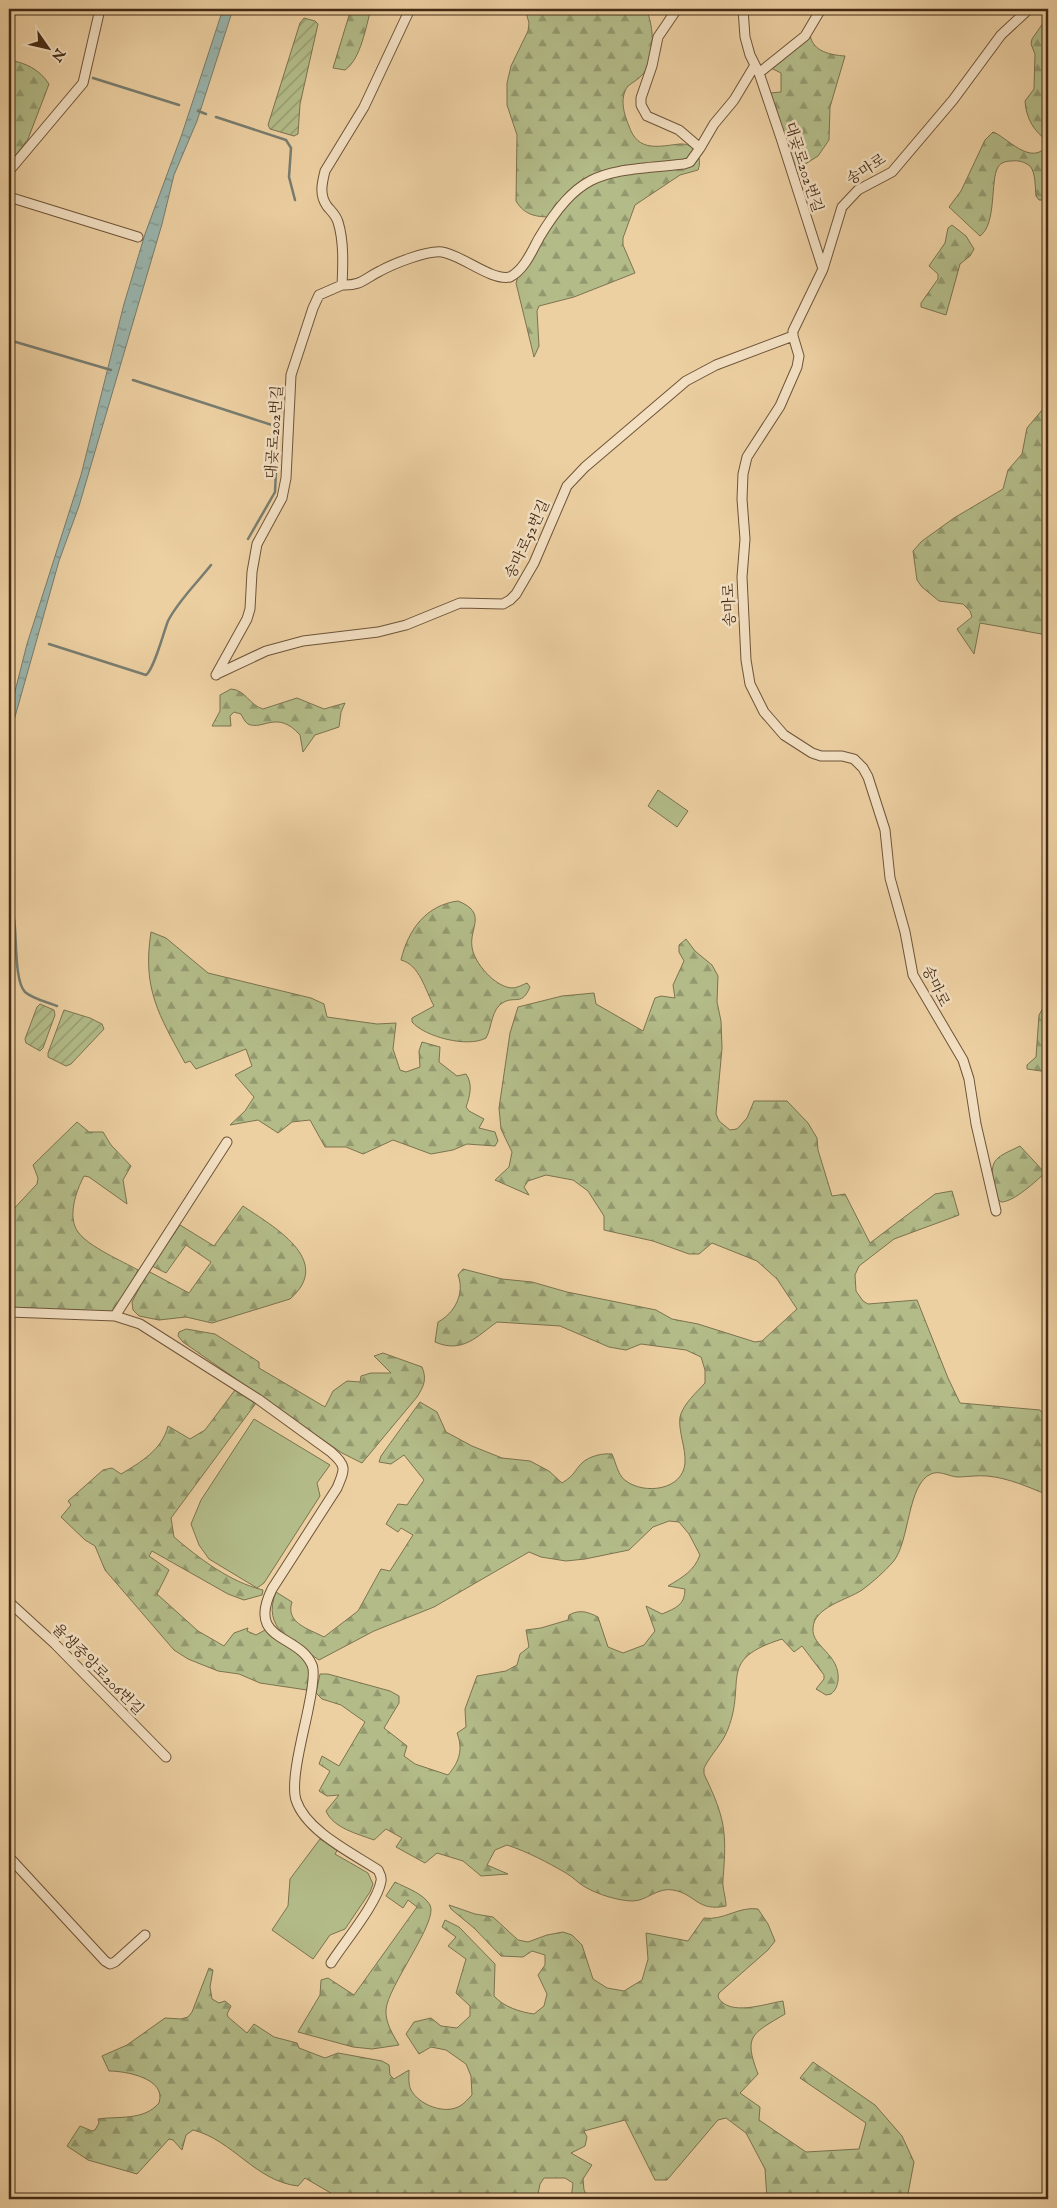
<svg xmlns="http://www.w3.org/2000/svg" width="1057" height="2208" viewBox="0 0 1057 2208" font-family="'IM FELL English','Noto Serif KR',serif">
	<style>
		.forest { fill: url(#forest-firs); stroke: #7c734f }
		.garden { fill: url(#garden-furrows); stroke: #7c734f }
		.pitch { fill: #b3bc89; stroke: #7c734f }
		.water { fill: url(#water-ripples); stroke: #787d70 }
		.lines { fill: none; stroke-linecap: round; stroke-linejoin: round }
		.stream { stroke: #787d70; stroke-width: 2.5 }
		.minor-casing { stroke: #6e5438; stroke-width: 11 }
		.minor { stroke: #f3e0c3; stroke-width: 9 }
		.labels { text-anchor: middle; stroke-width: 5; stroke-linejoin: round; paint-order: stroke }
		.street-label { font-size: 15px; fill: #442a15; stroke: #f3e0c3 }
	</style>
	<defs>
		<pattern id="forest-firs" width="22" height="20" patternUnits="userSpaceOnUse" patternTransform="scale(1.25)"><rect width="22" height="20" fill="#b3bc89"/><path d="M5 1l3.5 6h-7zM16 11l3.5 6h-7z" fill="#93996f"/></pattern>
		<pattern id="garden-furrows" width="10" height="10" patternUnits="userSpaceOnUse" patternTransform="scale(1.25)"><rect width="10" height="10" fill="#b3bc89"/><path d="M-1 1l2-2M0 10L10 0M9 11l2-2" fill="none" stroke="#93996f"/></pattern>
		<pattern id="water-ripples" width="26" height="14" patternUnits="userSpaceOnUse" patternTransform="scale(1.25)"><rect width="26" height="14" fill="#9ab5ad"/><path d="M2 4q2-2 4 0t4 0M15 11q2-2 4 0t4 0" fill="none" stroke="#7f938c"/></pattern>
	</defs>
	<rect width="100%" height="100%" fill="#edd0a2"/>
	<filter id="stains"><feTurbulence type="fractalNoise" baseFrequency=".004" numOctaves="4"/><feColorMatrix values="0 0 0 0 .2 0 0 0 0 .09 0 0 0 0 .02 0 0 0 .5 -.17"/></filter>
	<radialGradient id="worn" r=".72"><stop offset=".6" stop-color="#630" stop-opacity="0"/><stop offset="1" stop-color="#630" stop-opacity=".3"/></radialGradient>
	<path class="forest" d="M351,9H371C366,26 361,59 345,70L333,68Z
		M525,9H646C654,25 656,60 643,74C639,79 633,82 628,86C619,98 624,114 629,126C638,153 659,146 680,144C695,143 703,157 698,170L680,175L635,205L623,238V245L635,273L574,297L539,306L537,311L539,346L534,357L516,283L518,277L553,222V217C537,217 525,216 516,201L517,135L507,105V83L511,66L528,31L529,23Z
		M1048,16V141C1034,132 1026,118 1025,101L1034,89L1035,54L1031,44L1032,39Z
		M810,35C813,52 831,55 845,56L830,107L829,140L818,156L796,170L770,93L781,92V73L771,68Z
		M9,60C26,63 39,69 49,84L28,139L9,164Z
		M993,132C1006,136 1032,169 1048,144V200H1039L1036,196C1035,188 1036,173 1030,166C1025,162 1018,160 1012,161C1007,161 1001,162 998,167C990,180 997,224 980,236L949,207L961,191L985,140Z
		M952,225L966,236L974,249L970,256L960,264L946,315L921,307V303L938,279V274L929,266L945,243L948,228Z
		M1048,403V639L1047,635L980,623L974,654L957,629L972,617L970,611L963,604L939,601L922,587L917,580L913,551L922,541L954,518L1003,489L1008,470L1022,454L1027,428Z
		M231,689C246,690 249,705 263,709L297,698L324,709L345,703L341,712L339,727L315,735L303,752L300,735C277,709 263,731 248,724C245,722 243,718 241,714L234,712L230,716L231,726H212L220,711V695Z
		M458,901C488,913 469,928 472,947C474,963 495,987 512,988C517,988 522,985 527,983L530,987C522,1006 516,996 504,1002C491,1008 492,1028 486,1038C468,1048 425,1037 412,1022V1018L434,1006C425,990 420,965 401,960C408,930 426,905 458,901Z
		M151,932L166,938L208,973L311,998L324,1004L327,1017L377,1024L396,1023L393,1049L400,1070L406,1072L420,1067L419,1051L422,1042L440,1047L439,1062L457,1076L466,1074C473,1084 470,1096 466,1107L469,1111L484,1119L479,1128L495,1132L498,1141L495,1146L467,1144L453,1150L431,1154L393,1140L363,1154L346,1147H325L310,1120L292,1122L278,1133L258,1120L230,1125L245,1111L254,1097L235,1075L252,1066L246,1049L196,1069L190,1061L185,1063C159,1015 142,989 151,932Z
		M686,939L695,951L712,965L718,976L717,1002L721,1021L722,1048L716,1114L719,1121L730,1130L737,1129L747,1118L754,1101H787L808,1123L817,1138L818,1150L832,1196L845,1194L870,1243L935,1194L952,1191L959,1215L894,1239L859,1266L855,1275L856,1291L863,1301L868,1304L917,1300L948,1378L960,1403L1040,1410L1048,1419V1495C1028,1487 1009,1478 987,1476C977,1475 967,1477 957,1477C948,1476 939,1470 931,1474C907,1484 910,1542 893,1562C884,1572 873,1582 862,1590C847,1600 814,1607 813,1628C811,1647 841,1654 838,1681C837,1686 836,1690 831,1694L826,1695L816,1689L824,1679V1675L802,1646L794,1652L782,1639C716,1660 747,1680 728,1729C723,1743 711,1754 704,1768V1774C725,1818 727,1831 723,1879C722,1888 726,1897 726,1906C697,1912 696,1894 673,1890C658,1887 646,1901 633,1901C618,1901 597,1894 585,1887C578,1883 573,1877 566,1873C547,1862 528,1852 507,1845L495,1850L487,1865L508,1874L481,1876L463,1861L437,1853L425,1863L396,1847L402,1838L386,1829L374,1840C358,1834 333,1828 326,1811L339,1795L327,1796L319,1791L330,1771L319,1764L322,1756L339,1766L365,1722L341,1705L322,1699L316,1693L320,1674H328L390,1691L399,1696V1703L384,1728L407,1746L404,1756L415,1764L448,1775C460,1761 463,1749 457,1733L466,1727L465,1709L477,1676L506,1671L517,1665L520,1654L529,1647L526,1630L541,1628L568,1620L569,1615C580,1609 588,1612 598,1617L608,1647L623,1653L644,1645L655,1631L646,1606L662,1614C676,1608 685,1605 685,1589L668,1586C683,1577 694,1571 700,1555L689,1534L679,1522L669,1521L653,1527L629,1550L585,1559L566,1561L541,1557L529,1552L434,1607L374,1631L319,1660C293,1641 261,1629 276,1592L292,1602C285,1623 309,1629 324,1637L358,1611L381,1569L390,1571L413,1535L401,1528L398,1532L386,1524L398,1504L407,1505L424,1480L404,1455L391,1464L379,1462L381,1456L420,1402L437,1412L446,1432L472,1446L502,1458L530,1461L549,1471L562,1483C576,1474 573,1472 582,1463C589,1456 603,1453 612,1454C616,1463 618,1476 626,1481C645,1495 683,1490 685,1463C686,1448 678,1431 680,1417C683,1404 697,1392 705,1383V1370L701,1357L686,1350L641,1344L626,1350L609,1347L560,1326L497,1322C477,1336 463,1354 435,1342L438,1322C455,1313 465,1293 458,1275L463,1269L502,1279L532,1282L567,1292L656,1310L672,1319L698,1324L755,1342L762,1341L797,1309L777,1279L757,1261L712,1243L699,1254H689L653,1241L604,1230V1216L588,1191L573,1180L546,1175L528,1181L524,1187L529,1195L495,1180L509,1167L512,1152L501,1129L499,1108L510,1033L518,1007L562,996L594,993L596,1004L643,1031L655,998L661,996L675,998L673,985L684,961L679,952V945Z
		M1043,1008L1048,1011V1072L1027,1069V1065L1036,1057L1039,1015Z
		M77,1122L89,1132H103L111,1145L131,1166L123,1180L127,1204L89,1177L84,1176C76,1191 67,1217 78,1232C89,1247 122,1261 138,1270L119,1306L111,1313L9,1307V1214L37,1184L38,1178L33,1165Z
		M1020,1146L1045,1173C1036,1181 1014,1202 1001,1202C995,1198 995,1192 994,1185C988,1158 998,1157 1020,1146Z
		M243,1206C272,1226 335,1260 290,1299L212,1323L186,1317L159,1320L139,1316L133,1310L132,1302L148,1271L189,1293L211,1262L186,1245L166,1273L152,1266L180,1225L214,1246Z
		M186,1329L215,1334L259,1362V1368L325,1407L333,1391L347,1381L360,1382L361,1376L371,1373H391L374,1356L383,1353L422,1367C427,1379 424,1386 417,1397L362,1463L342,1453L183,1342L178,1336L179,1332Z
		M235,1390L256,1403L171,1518L174,1537C200,1559 230,1582 263,1590L262,1595L244,1600L228,1594L152,1551L149,1556L169,1570L157,1594L198,1631L224,1646L234,1633L248,1628L247,1631L256,1635L265,1630L299,1654L311,1666L307,1690L260,1683L239,1674L218,1671L188,1659L174,1650L105,1570L95,1546L85,1540L61,1517L71,1505L68,1501L103,1470L112,1468L121,1474C141,1462 162,1450 168,1426L190,1439L205,1430Z
		M395,1882C406,1888 423,1893 430,1905C439,1921 387,1987 386,2010C385,2022 393,2035 399,2045L372,2049L353,2047L298,2032L320,1995L321,1980L328,1978L354,1995L417,1907L408,1900L403,1908L386,1896Z
		M449,1905L475,1914L493,1917L518,1940L528,1942L547,1935L563,1932L572,1935L582,1945L593,1979L607,1988L624,1991L642,1980L648,1959L646,1933L688,1941L704,1918C723,1921 739,1906 758,1909L768,1924L775,1941L768,1950L719,1993L718,1997C729,2017 764,2004 783,2001L785,2014C752,2034 743,2035 758,2074L740,2093L760,2107L759,2120L806,2152L859,2149L866,2123L800,2078L813,2062L875,2105L902,2136L914,2162L907,2199H767L765,2169L746,2133L726,2118L718,2120L667,2180H655L625,2120L584,2131L587,2137L585,2146L571,2153L592,2165L583,2179L584,2190L589,2199H571L573,2183L565,2178H544L540,2184L537,2199H341L305,2178L298,2186C255,2181 233,2140 193,2130L186,2135L182,2150L173,2140L169,2139L137,2174L88,2160L67,2146L80,2126L92,2131L95,2130L99,2123L98,2119C118,2116 144,2121 159,2103C167,2078 125,2071 109,2071L102,2056L127,2045L165,2018L181,2019L188,2017L192,2012L209,1968L213,1970L210,1987L212,1999L219,2003L225,2001L231,2006L227,2014L228,2017L247,2033L254,2024L274,2037L297,2043L299,2048L325,2058L338,2053L382,2061L389,2065L390,2075L394,2079L409,2070C409,2077 408,2084 411,2090C419,2105 445,2115 460,2106C464,2104 468,2099 472,2095L471,2076L466,2064L446,2050L431,2047L419,2054L406,2034L414,2022L431,2018L441,2026L457,2028L470,2016V2006L456,1993L466,1959L448,1946L456,1937L442,1927L445,1920L459,1927L495,1964L494,1996C504,2007 520,2012 534,2014L544,2006L547,1994L538,1975L545,1965V1955L532,1951L523,1957L501,1956L474,1928L451,1909Z"/>
	<path class="garden" d="M304,18L315,21L318,24L300,104L298,134L294,136L270,129L268,125L300,23Z
		M40,1004L54,1010L55,1015L43,1048L40,1051L26,1043L25,1039L37,1007Z
		M64,1010L90,1018L102,1024L104,1029L71,1064L66,1066L48,1057V1053Z"/>
	<path class="pitch" d="M658,790L688,811L677,827L648,806Z
		M254,1419L330,1465L317,1483L320,1496L264,1583L257,1588L209,1559L199,1545L191,1524L201,1500Z
		M320,1839L338,1849L335,1854L368,1873L373,1884L370,1892L345,1929L330,1935L313,1959L272,1930L288,1906L290,1879Z"/>
	<path class="water" d="M223,9H233L197,121L174,175L162,224L79,506L59,561L9,738V715L27,644L81,475L124,304L145,234L182,134Z"/>
	<g class="lines">
		<path class="stream" d="M93,78L179,105
			M198,111L206,114
			M216,117L286,140L291,148L289,177L295,200
			M9,340L111,370
			M133,380L275,426L278,429L275,492L248,539
			M49,644L146,675C154,669 163,634 168,621C178,601 197,583 211,565
			M9,917L14,919C17,935 14,981 25,992C33,999 47,1002 57,1006"/>
		<defs>
			<path id="minor" d="M677,9L658,37L652,66L641,98V105L647,116L679,130L700,148L714,124L734,100L755,65
				M743,9L745,37L750,55L759,73L781,138L823,269
				M759,73L805,36L821,9
				M9,171L83,83L100,9
				M9,197L138,237
				M342,285C361,286 364,279 380,271C393,264 427,250 442,252C462,255 491,281 510,277C524,270 532,251 539,238C583,165 606,173 684,164L690,162L700,148
				M217,674L266,651L303,641L378,632L406,625L460,603L503,604L510,600L516,594L534,563L567,486L585,467L686,381L716,365L793,336
				M216,675L247,619L250,609L252,572L257,544L282,498L286,478L291,375L313,308L319,295L342,285C343,265 344,241 338,222C336,215 331,211 327,206C319,195 322,183 325,171L364,107L410,9
				M996,1211L976,1124L969,1079L963,1060L913,975L905,932L890,878L885,830L868,777L863,768L854,759L842,756H821L812,753L784,735L764,712L750,684L746,660L742,577L745,539L742,499L743,474L747,457L780,406L797,367L799,356L793,336V331L823,269L842,207L858,190L892,172L953,100L1001,35L1029,9
				M9,1312L115,1316L140,1324L258,1399L331,1452C347,1466 345,1469 337,1488L272,1589C246,1642 298,1633 312,1665C316,1674 310,1700 308,1710C304,1731 290,1781 296,1800C306,1831 352,1853 378,1870C380,1874 382,1877 381,1881C378,1902 343,1944 331,1963
				M115,1316L227,1142
				M9,1602L55,1644L166,1757
				M9,1857L105,1961L110,1964L115,1962L145,1935"/>
		</defs>
		<use href="#minor" class="minor-casing"/>
		<use href="#minor" class="minor"/>
	</g>
	<g class="labels">
		<g class="street-label">
			<text transform="translate(804 167) rotate(72)" y="5">대곶로202번길</text>
			<text transform="translate(866 169) rotate(-33)" y="5">송마로</text>
			<text transform="translate(274 432) rotate(-86)" y="5">대곶로202번길</text>
			<text transform="translate(527 539) rotate(-65)" y="5">송마로52번길</text>
			<text transform="translate(729 605) rotate(-92)" y="5">송마로</text>
			<text transform="translate(936 986) rotate(64)" y="5">송마로</text>
			<text transform="translate(98 1669) rotate(45)" y="5">율생중앙로206번길</text>
		</g>
	</g>
	<rect width="1057" height="2208" fill="none" stroke="#edd0a2" stroke-width="30"/>
	<rect x="10" y="10" width="1037" height="2188" fill="none" stroke="#442a15" stroke-width="2.5"/>
	<rect x="15" y="15" width="1027" height="2178" fill="none" stroke="#442a15"/>
	<g transform="translate(48 48) rotate(124)" stroke="#f3e0c3" stroke-width="4" paint-order="stroke">
	<path d="M0-4L9 19L0 12L-9 19Z" fill="#442a15"/>
	<text y="-8" font-size="14" font-weight="bold" text-anchor="middle" fill="#442a15">N</text>
	</g>
	<rect width="100%" height="100%" filter="url(#stains)"/>
	<rect width="100%" height="100%" fill="url(#worn)"/>
</svg>
